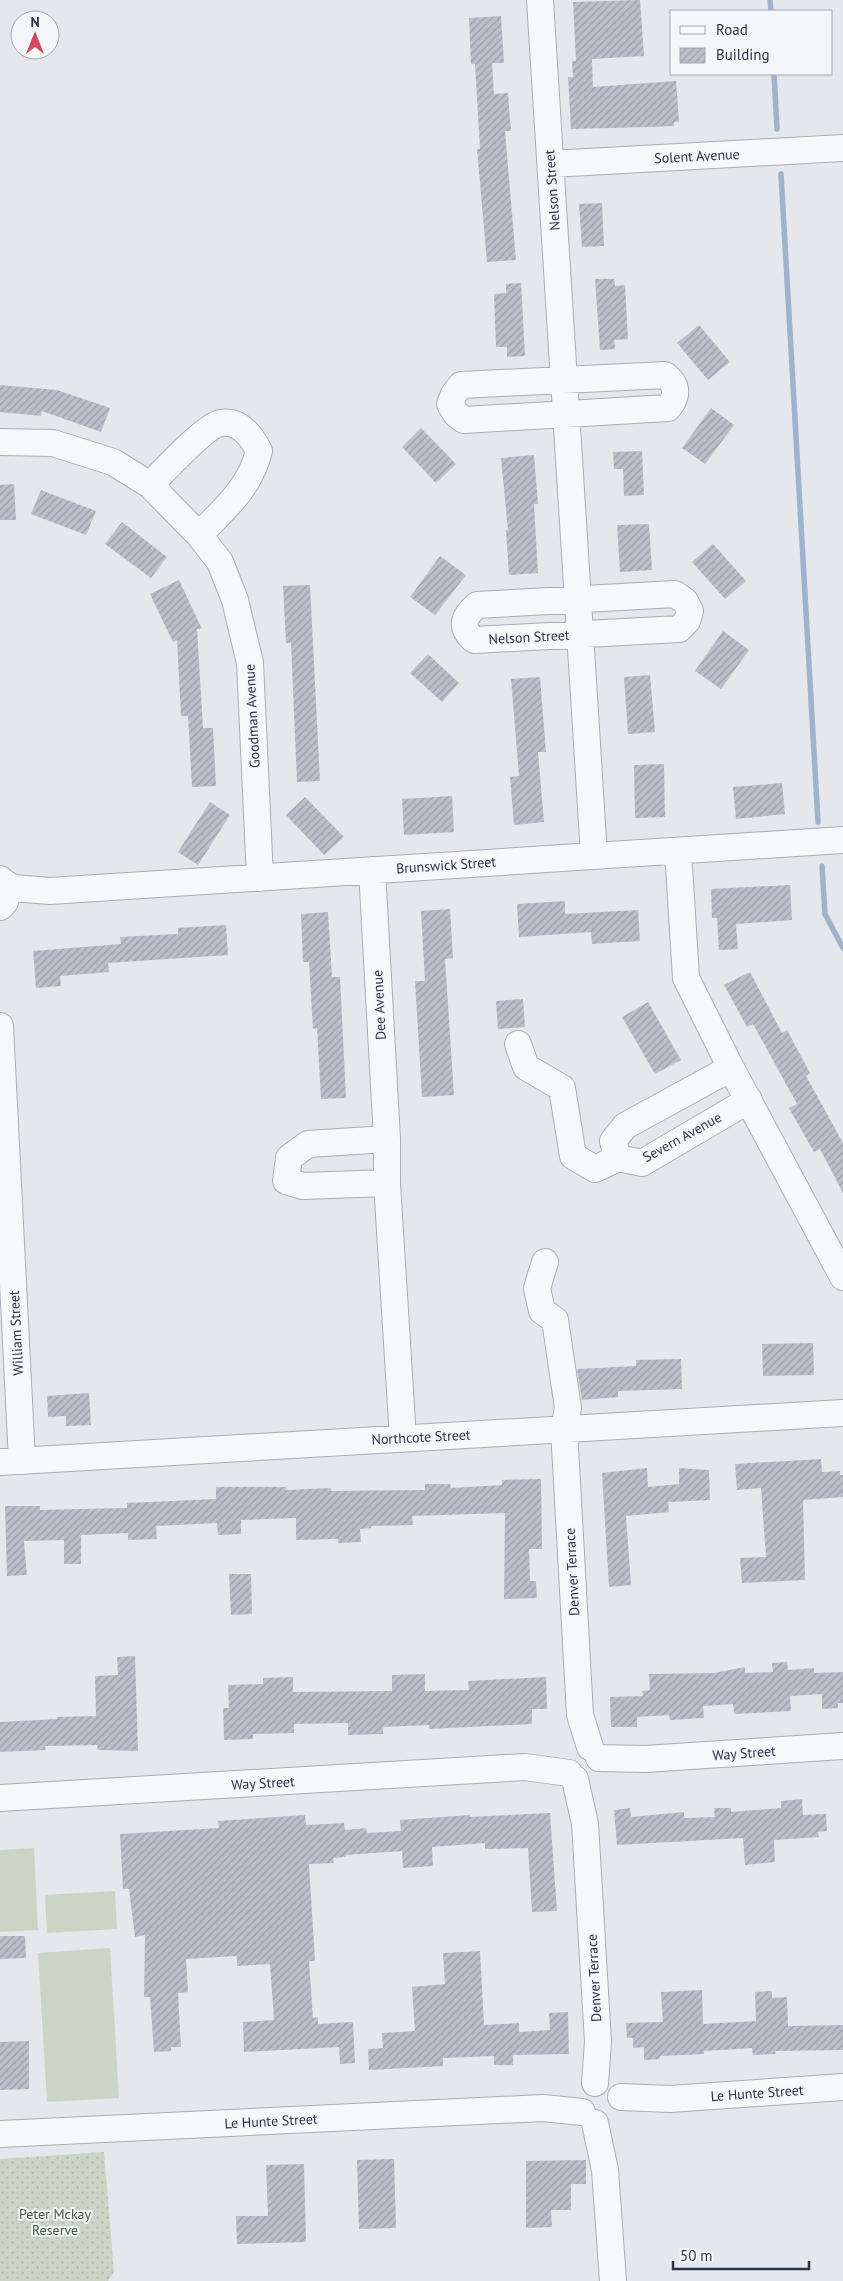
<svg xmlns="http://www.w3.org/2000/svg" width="843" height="2281" viewBox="0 0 843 2281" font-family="'PT Sans',sans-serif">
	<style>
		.grass { fill: url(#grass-dots) }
		.pitch { fill: #c9d6c5 }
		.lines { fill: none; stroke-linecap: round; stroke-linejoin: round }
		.stream { stroke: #9fb4cc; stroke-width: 5.5 }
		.building { fill: url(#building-hatch) }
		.minor-casing { stroke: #a9aeb7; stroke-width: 28 }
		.minor { stroke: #f7f8fa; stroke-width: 26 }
		.labels { text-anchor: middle; stroke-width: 4; stroke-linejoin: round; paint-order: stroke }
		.street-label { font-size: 14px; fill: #2b3445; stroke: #f4f6f9 }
		.park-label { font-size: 14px; fill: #3f6138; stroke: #f4f6f9 }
	</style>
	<defs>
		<pattern id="grass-dots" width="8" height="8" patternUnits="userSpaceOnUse" patternTransform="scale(1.25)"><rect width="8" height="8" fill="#c9d6c5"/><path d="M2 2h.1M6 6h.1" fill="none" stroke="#adb8ab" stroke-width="1.8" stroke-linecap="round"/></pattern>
		<pattern id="building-hatch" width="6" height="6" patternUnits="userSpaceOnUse" patternTransform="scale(1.25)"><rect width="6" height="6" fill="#bbc0ca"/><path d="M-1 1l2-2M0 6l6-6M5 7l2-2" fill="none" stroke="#989da6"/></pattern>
	</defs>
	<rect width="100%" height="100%" fill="#e4e7ec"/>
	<path class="grass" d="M104,2152L114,2272L108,2281H0V2159Z"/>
	<path class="pitch" d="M34,1848L38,1930L0,1932V1850Z
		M115,1891L117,1929L47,1933L45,1895Z
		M110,1948L119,2098L47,2102L38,1953Z"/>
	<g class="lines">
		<path class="stream" d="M770,0L771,11
			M774,74L777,129
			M781,174L818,822
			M822,866L825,914L843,948"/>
	</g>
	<path class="building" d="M640,0L644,56L592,59L593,87L676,81L679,122H674V126L649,127L571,129L568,77H573L572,61H576L573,2Z
		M501,16L504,63H492L494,94L508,93L511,131H505L516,260L487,262L477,149H480L475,64H471L469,18Z
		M602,203L604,246L582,247L579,204Z
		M595,279H614L615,286L625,285L628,339L614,340L615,349L600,350Z
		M521,283L525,356L507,357V347H496L494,294L506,293V284Z
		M699,325L730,362L708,380L677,343Z
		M0,385L57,390L110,408L101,432L42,411L41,416L0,412Z
		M711,408L734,425L705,464L682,448Z
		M421,428L456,464L436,483L402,447Z
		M642,451L644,495L624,496L623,469H614L613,452Z
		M534,455L538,504H534L538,573L509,575L506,530H508L501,458Z
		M14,484L16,520H0V485Z
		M41,490L96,511L86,535L31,514Z
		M122,522L167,557L151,578L105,544Z
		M649,524L652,570L620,572L617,525Z
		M713,544L746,581L725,599L692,562Z
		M440,556L466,575L435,615L410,597Z
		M179,580L202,629H197L203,728H213L216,786L192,787L188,716H181L177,640L173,642L150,594Z
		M310,585L320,781L297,782L291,643H286L283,586Z
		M723,631L749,650L721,689L695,671Z
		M428,654L459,683L442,702L410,673Z
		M650,675L655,732L628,734L624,677Z
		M540,677L546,752H538L544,822L514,825L510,777L519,776L511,679Z
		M664,764L665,817L635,818L634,765Z
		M782,783L785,814L736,819L733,787Z
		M452,796L454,832L404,835L402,799Z
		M305,797L344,837L324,855L286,815Z
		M210,802L230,815L198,865L178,852Z
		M790,885L792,920L736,924L738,949L719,950L717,918H712L711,889Z
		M565,901V914L638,910L640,941L592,944L591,932L519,937L517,904Z
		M450,909L453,958L445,959L454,1095L422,1097L415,981H425L421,911Z
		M328,912L332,977H340L346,1098L321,1099L317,1028L313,1029L309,962H303L301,914Z
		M226,925L228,955L108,963L109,972L60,976L61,986L36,988L33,951L121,944L120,937L178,934V928Z
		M750,972L782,1033L787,1030L810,1073L806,1076L843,1143V1193L820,1149L814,1152L789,1108L797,1104L753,1024L747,1027L724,985Z
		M523,999L525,1027L498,1029L496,1001Z
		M648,1002L681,1060L655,1074L622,1017Z
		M813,1343L814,1375L763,1376L762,1344Z
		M681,1359L682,1389L618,1391V1397L582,1400L577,1369L636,1366V1360Z
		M89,1393L91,1425L66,1426V1416L48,1417L47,1396Z
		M821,1459L822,1472L840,1471V1475H843V1497L803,1500L805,1580L742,1583L740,1558L766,1557L761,1488L737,1490L735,1464Z
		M647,1468L648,1487L679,1484V1468L709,1470L710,1500L668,1502L669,1512L626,1516L631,1585L609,1587L602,1473Z
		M541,1479L542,1549H529L530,1581H536L537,1598L504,1599L505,1513L412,1516L413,1525L371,1526V1528L360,1529L361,1542L338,1543V1539L296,1540V1518L241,1520V1534L218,1535L217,1523L156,1526L157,1539L128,1540V1533L81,1535V1564H64V1540L24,1541L27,1575L7,1576L5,1506H40V1510L79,1509L127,1508V1503L216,1499V1487H286V1490L331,1488V1491L425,1490V1484H450L451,1488L502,1485V1480Z
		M229,1574H251L252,1614L231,1615Z
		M135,1656L138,1751L98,1750L97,1745L45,1746L46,1750L0,1752V1722L57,1719V1717L96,1716L95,1676L118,1675L117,1657Z
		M787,1662L788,1670L814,1668V1673L843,1672V1703H838V1708L822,1709V1694L790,1696L791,1711L734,1714L733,1704L703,1706L704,1718L670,1720L669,1715L637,1717V1727H611L610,1697L643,1696L642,1691L650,1690L649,1674L714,1673L745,1667V1673L773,1672L772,1663Z
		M425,1674V1691L469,1690L468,1681L546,1677L547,1709H532V1724L429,1729V1725L383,1727V1734L348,1735V1723L294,1724V1733L253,1734V1739L224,1740L223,1708H229L228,1685L263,1684V1678L293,1677V1692L392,1691V1675Z
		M802,1799L803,1815L826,1814L827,1831L818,1832L819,1837L774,1840L775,1862L745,1865L743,1838L617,1845L614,1810L630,1808L631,1817L684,1812V1818L715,1817L714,1808H731V1812L781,1808V1801Z
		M550,1813L557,1911L532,1912L528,1848L485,1849V1843L432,1847L433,1866L403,1868L402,1851L346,1855V1857L333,1858L334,1863L309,1864L315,1961H309L313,2018L318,2017V2024L353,2022L355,2063L340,2064L339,2047L244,2052L243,2022L274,2020L270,1964L237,1966V1956L186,1959L188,1992L178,1993L181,2047H171V2051L154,2052L150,1997H144L145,1935L135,1937L129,1889H123L120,1834L219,1828L218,1821L305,1815L306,1825L344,1823L345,1830L366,1828L367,1833L401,1831L400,1820L470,1815V1817Z
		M0,1936H25L26,1958L0,1959Z
		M480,1951L484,2025L519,2023V2032L550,2030L549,2013L568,2012L569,2054L513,2055V2065H494V2056L443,2058V2066L369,2070L368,2049L383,2048L382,2033L415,2031L412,1987L445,1984L443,1953Z
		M702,1990L703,2024L756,2021L755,1992L772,1991V1998L787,1997L788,2026L843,2025V2050L775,2051L776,2054L753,2055L752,2048L704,2051V2054L660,2056V2059L644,2060V2047L633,2048V2038H627L626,2023L663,2022L661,1992Z
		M29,2041V2089L0,2090V2042Z
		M394,2159L396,2228L359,2229L357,2160Z
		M586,2160V2184H571V2210H551L552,2227L526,2228V2161Z
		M304,2164L306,2242L237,2244L236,2216H268L266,2165Z"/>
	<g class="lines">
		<defs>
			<path id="minor" d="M540,0L594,855
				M551,164L843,148
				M665,375C677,384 679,395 668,408L464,420L456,414L450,404L454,394L461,385Z
				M0,442L53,443L113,462L150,485L199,535L220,562L235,600L250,663L260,878
				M150,485C163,472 206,425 221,423C240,420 252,437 259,451C250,488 224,509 199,535
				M675,594L685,601L690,611L687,621L679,629L474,640C459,627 464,616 477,605Z
				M678,851L686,978L731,1068L843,1277
				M372,870L387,1139V1183L403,1438
				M0,879L7,891L5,902L0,907
				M2,881L13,888L50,891L843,840
				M0,1026L22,1461
				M518,1044L526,1067L562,1088L573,1156L595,1169L618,1158
				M731,1068L625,1126L613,1141L618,1158L642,1163L749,1100
				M387,1139L308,1144L289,1158L286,1181L303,1186L387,1183
				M545,1262L537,1288L542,1311L555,1320L568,1408L564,1429L580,1715L590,1747
				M0,1462L843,1413
				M599,1758L645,1759L843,1746
				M575,1779L585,1824L598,2042L595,2083
				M0,1798L525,1767L569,1773
				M621,2097L670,2099L843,2087
				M595,2123L605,2170L613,2281
				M0,2134L543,2108L582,2112"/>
		</defs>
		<use href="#minor" class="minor-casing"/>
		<use href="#minor" class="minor"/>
	</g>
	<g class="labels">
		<g class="street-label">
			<text transform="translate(697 156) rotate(-3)" y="5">Solent Avenue</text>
			<text transform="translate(552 190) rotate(-94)" y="5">Nelson Street</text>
			<text transform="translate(529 637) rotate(-3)" y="5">Nelson Street</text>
			<text transform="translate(252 716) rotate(-93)" y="5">Goodman Avenue</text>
			<text transform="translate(446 865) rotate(-4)" y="5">Brunswick Street</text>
			<text transform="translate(379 1005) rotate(-93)" y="5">Dee Avenue</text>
			<text transform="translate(682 1137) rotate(-29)" y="5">Severn Avenue</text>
			<text transform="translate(16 1333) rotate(-93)" y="5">William Street</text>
			<text transform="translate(421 1437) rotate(-3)" y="5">Northcote Street</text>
			<text transform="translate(572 1572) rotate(-93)" y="5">Denver Terrace</text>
			<text transform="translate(744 1753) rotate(-4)" y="5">Way Street</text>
			<text transform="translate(263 1783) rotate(-3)" y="5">Way Street</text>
			<text transform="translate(594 1978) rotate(-93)" y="5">Denver Terrace</text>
			<text transform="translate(757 2093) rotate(-4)" y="5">Le Hunte Street</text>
			<text transform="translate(271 2121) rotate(-3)" y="5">Le Hunte Street</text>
		</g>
		<g class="park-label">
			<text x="55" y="2219">Peter Mckay<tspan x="55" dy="16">Reserve</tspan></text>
		</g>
	</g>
	<rect x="670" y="10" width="162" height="65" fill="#f4f6f9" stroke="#a4a8b1"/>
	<rect x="680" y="26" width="25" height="8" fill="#f7f8fa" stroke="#a4a8b1"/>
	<text x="716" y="35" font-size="15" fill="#2b3445">Road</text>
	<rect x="680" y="48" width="25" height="15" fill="url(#building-hatch)" stroke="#a4a8b1"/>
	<text x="716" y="60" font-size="15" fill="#2b3445">Building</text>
	<g transform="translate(35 35)"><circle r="24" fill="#f4f6f9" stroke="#a4a8b1"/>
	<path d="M0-4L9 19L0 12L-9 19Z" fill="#d1495b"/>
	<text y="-8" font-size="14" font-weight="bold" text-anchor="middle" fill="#2b3445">N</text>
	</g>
	<path d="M673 2261v8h136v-8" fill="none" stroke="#2b3445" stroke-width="2.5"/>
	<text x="680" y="2261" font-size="15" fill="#2b3445" stroke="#f4f6f9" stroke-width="4" paint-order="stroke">50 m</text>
</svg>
